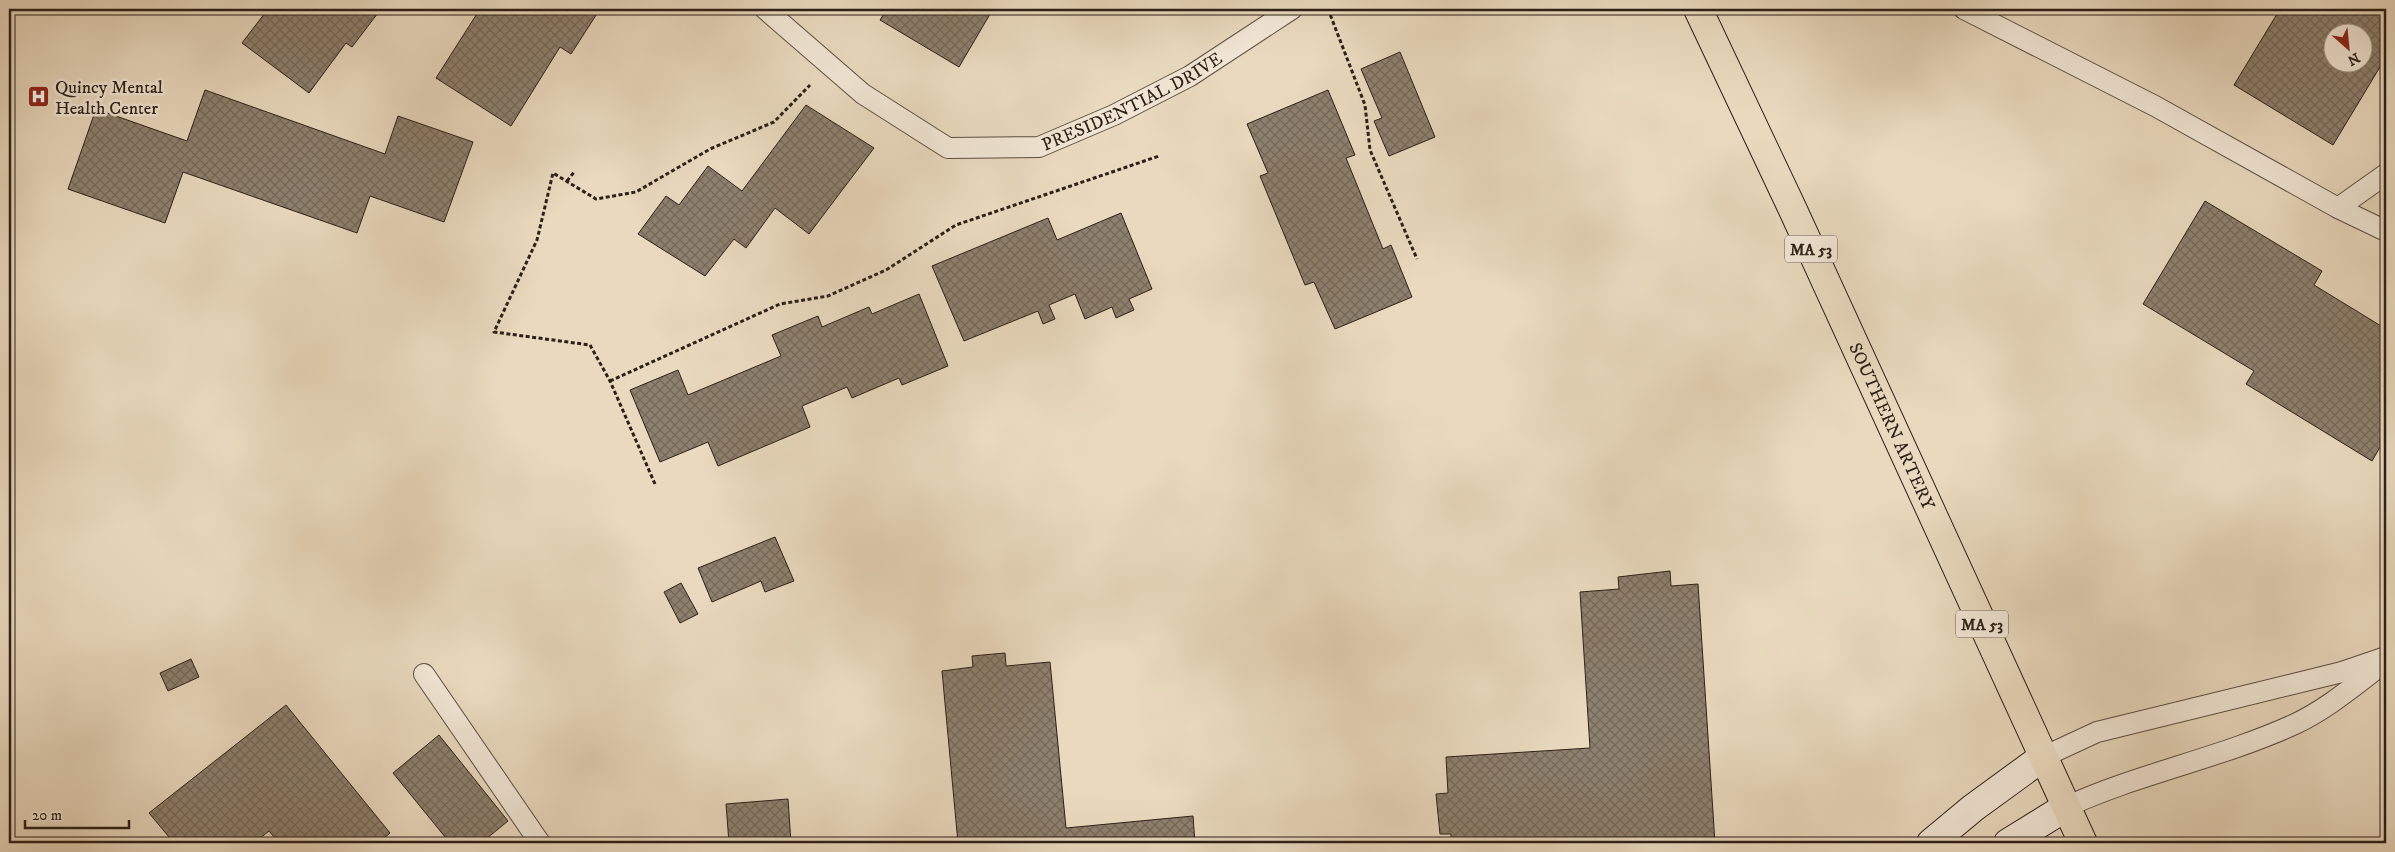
<svg xmlns="http://www.w3.org/2000/svg" width="2395" height="852" viewBox="0 0 2395 852" font-family="'IM FELL DW Pica',serif">
	<style>
		.building { fill: url(#building-cross-hatch); stroke: #2c2018; fill-rule: evenodd }
		.lines { fill: none; stroke-linecap: round; stroke-linejoin: round }
		.lane-casing { stroke: #5b4e42; stroke-width: 22 }
		.secondary-casing { stroke: #2c2018; stroke-width: 30 }
		.primary-casing { stroke: #2c2018; stroke-width: 30 }
		.path { stroke: #2c2018; stroke-width: 3; stroke-dasharray: 4 2.5; stroke-linecap: butt }
		.lane { stroke: #f1e6d5; stroke-width: 20 }
		.secondary { stroke: #f1e6d5; stroke-width: 28 }
		.primary { stroke: #e9d9be; stroke-width: 28 }
		.labels { text-anchor: middle; stroke-width: 5; stroke-linejoin: round; paint-order: stroke }
		.shield { fill: #f1e6d5; stroke: #675b51; stroke-width: 1 }
		.shield-label { font-size: 16px; font-weight: bold; fill: #2c2018 }
		.poi-label { font-size: 18px; fill: #2c2018; stroke: #f1e6d5; text-anchor: start }
		.street-label { font-size: 18px; fill: #2c2018; stroke: #f1e6d5 }
	</style>
	<defs>
		<pattern id="building-cross-hatch" width="8" height="8" patternUnits="userSpaceOnUse" patternTransform="scale(1.25)"><rect width="8" height="8" fill="#8e806e"/><path d="M0 0l8 8M0 8l8-8" fill="none" stroke="#746859"/></pattern>
	</defs>
	<rect width="100%" height="100%" fill="#e9d9be"/>
	<filter id="stains"><feTurbulence type="fractalNoise" baseFrequency=".004" numOctaves="4"/><feColorMatrix values="0 0 0 0 .2 0 0 0 0 .09 0 0 0 0 .02 0 0 0 .5 -.17"/></filter>
	<radialGradient id="worn" r=".72"><stop offset=".6" stop-color="#630" stop-opacity="0"/><stop offset="1" stop-color="#630" stop-opacity=".3"/></radialGradient>
	<path class="building" d="M268,9H381L352,47L346,43L309,93L242,43Z
		M480,9H600L571,54L560,47L511,126L436,78Z
		M887,9H993L959,67L880,20Z
		M2280,9H2386V57L2333,145L2234,85ZM2332,32H2362V62H2332Z
		M1400,52L1435,137L1389,156L1374,121L1382,118L1361,69Z
		M205,90L385,154L398,116L473,142L444,222L370,196L357,233L183,172L165,223L68,189L96,109L187,141Z
		M1328,90L1355,155L1346,158L1383,249L1391,245L1412,297L1335,329L1314,282L1305,285L1260,176L1268,173L1247,124Z
		M806,105L874,148L809,234L775,208L746,248L734,239L705,276L638,234L666,196L679,205L708,166L742,191Z
		M2205,201L2322,271L2314,285L2386,329V437L2372,461L2246,384L2254,371L2143,304Z
		M1121,213L1152,289L1129,299L1134,310L1116,318L1112,307L1085,319L1075,294L1049,305L1055,319L1043,324L1038,311L964,341L932,266L1048,218L1057,240Z
		M919,294L948,366L902,385L899,378L852,398L847,387L802,406L810,427L718,466L708,442L660,462L630,390L678,370L688,395L781,356L772,335L818,316L822,327L869,307L872,314Z
		M775,537L794,581L765,592L761,581L712,602L698,568Z
		M1670,571L1671,586L1698,584L1715,843H1451V834H1440L1436,794L1448,793L1446,757L1590,748L1580,592L1619,589L1618,577Z
		M681,583L698,614L680,623L664,592Z
		M1005,653L1006,666L1050,662L1066,828L1193,816L1195,843H958L942,671L973,667L972,656Z
		M191,659L199,677L168,691L160,673Z
		M286,705L390,833L378,843H279L269,831L254,843H174L149,813Z
		M439,735L508,821L481,843H450L393,773Z
		M788,799L791,843H729L726,804Z"/>
	<g class="lines">
		<defs>
			<g id="lane">
				<path id="s1" d="M765,9L863,94L948,148L1039,147L1114,115L1190,76L1292,9"/>
				<path d="M1964,9L2155,106L2338,208L2386,231"/>
				<path d="M2338,208L2386,174"/>
				<path d="M424,674L540,843"/>
				<path d="M2043,757L2097,732L2342,672L2386,657"/>
				<path d="M2066,807C2140,773 2221,758 2295,724C2327,709 2355,685 2383,664"/>
			</g>
			<path id="secondary" d="M1931,843L1973,808L2043,757
				M2008,843L2066,807"/>
			<g id="primary">
				<path id="s2" d="M1698,9L1793,210L2083,843"/>
			</g>
		</defs>
		<use href="#lane" class="lane-casing"/>
		<use href="#secondary" class="secondary-casing"/>
		<use href="#primary" class="primary-casing"/>
		<path class="path" d="M1328,9L1365,105L1370,150L1417,259
			M567,181L575,171
			M610,381L780,304L828,296L886,270L956,225L1159,156
			M655,484L610,381L590,345L494,332L537,240L553,173L596,199L636,192L710,149L774,122L810,85"/>
		<use href="#lane" class="lane"/>
		<use href="#secondary" class="secondary"/>
		<use href="#primary" class="primary"/>
	</g>
	<defs>
		<symbol id="hospital-square" viewBox="-11 -11 22 22"><rect x="-9" y="-9" width="18" height="18" rx="4" fill="#8f2418" stroke="#f1e6d5"/><path d="M-5-5h3v3.5h4V-5h3V5h-3V1.5h-4V5h-3Z" fill="#fff"/></symbol>
	</defs>
	<g fill-rule="evenodd">
		<use href="#hospital-square" x="26" y="84" width="25" height="25"/>
	</g>
	<g class="labels">
		<g class="shield">
			<rect x="1785" y="235.5" width="52" height="27" rx="4"/>
			<rect x="1956" y="610.5" width="52" height="27" rx="4"/>
		</g>
		<g class="shield-label">
			<text x="1811" y="255">MA 53</text>
			<text x="1982" y="630">MA 53</text>
		</g>
		<g class="poi-label">
			<text x="55" y="93">Quincy Mental<tspan x="55" dy="21">Health Center</tspan></text>
		</g>
		<g class="street-label">
			<text dy="6" stroke="none"><textPath href="#s1" startOffset="425">PRESIDENTIAL DRIVE</textPath></text>
			<text dy="6" stroke="none"><textPath href="#s2" startOffset="460">SOUTHERN ARTERY</textPath></text>
		</g>
	</g>
	<rect width="2395" height="852" fill="none" stroke="#e9d9be" stroke-width="30"/>
	<rect x="10" y="10" width="2375" height="832" fill="none" stroke="#2c2018" stroke-width="2.5"/>
	<rect x="15" y="15" width="2365" height="822" fill="none" stroke="#2c2018"/>
	<g transform="translate(2348 48) rotate(153)"><circle r="24" fill="#f1e6d5" stroke="#a29789"/>
	<path d="M0-4L9 19L0 12L-9 19Z" fill="#8f2418"/>
	<text y="-8" font-size="14" font-weight="bold" text-anchor="middle" fill="#2c2018">N</text>
	</g>
	<path d="M25 820v8h104v-8" fill="none" stroke="#2c2018" stroke-width="2.5"/>
	<text x="32" y="820" font-size="15" fill="#2c2018" stroke="#f1e6d5" stroke-width="4" paint-order="stroke">20 m</text>
	<rect width="100%" height="100%" filter="url(#stains)"/>
	<rect width="100%" height="100%" fill="url(#worn)"/>
</svg>
